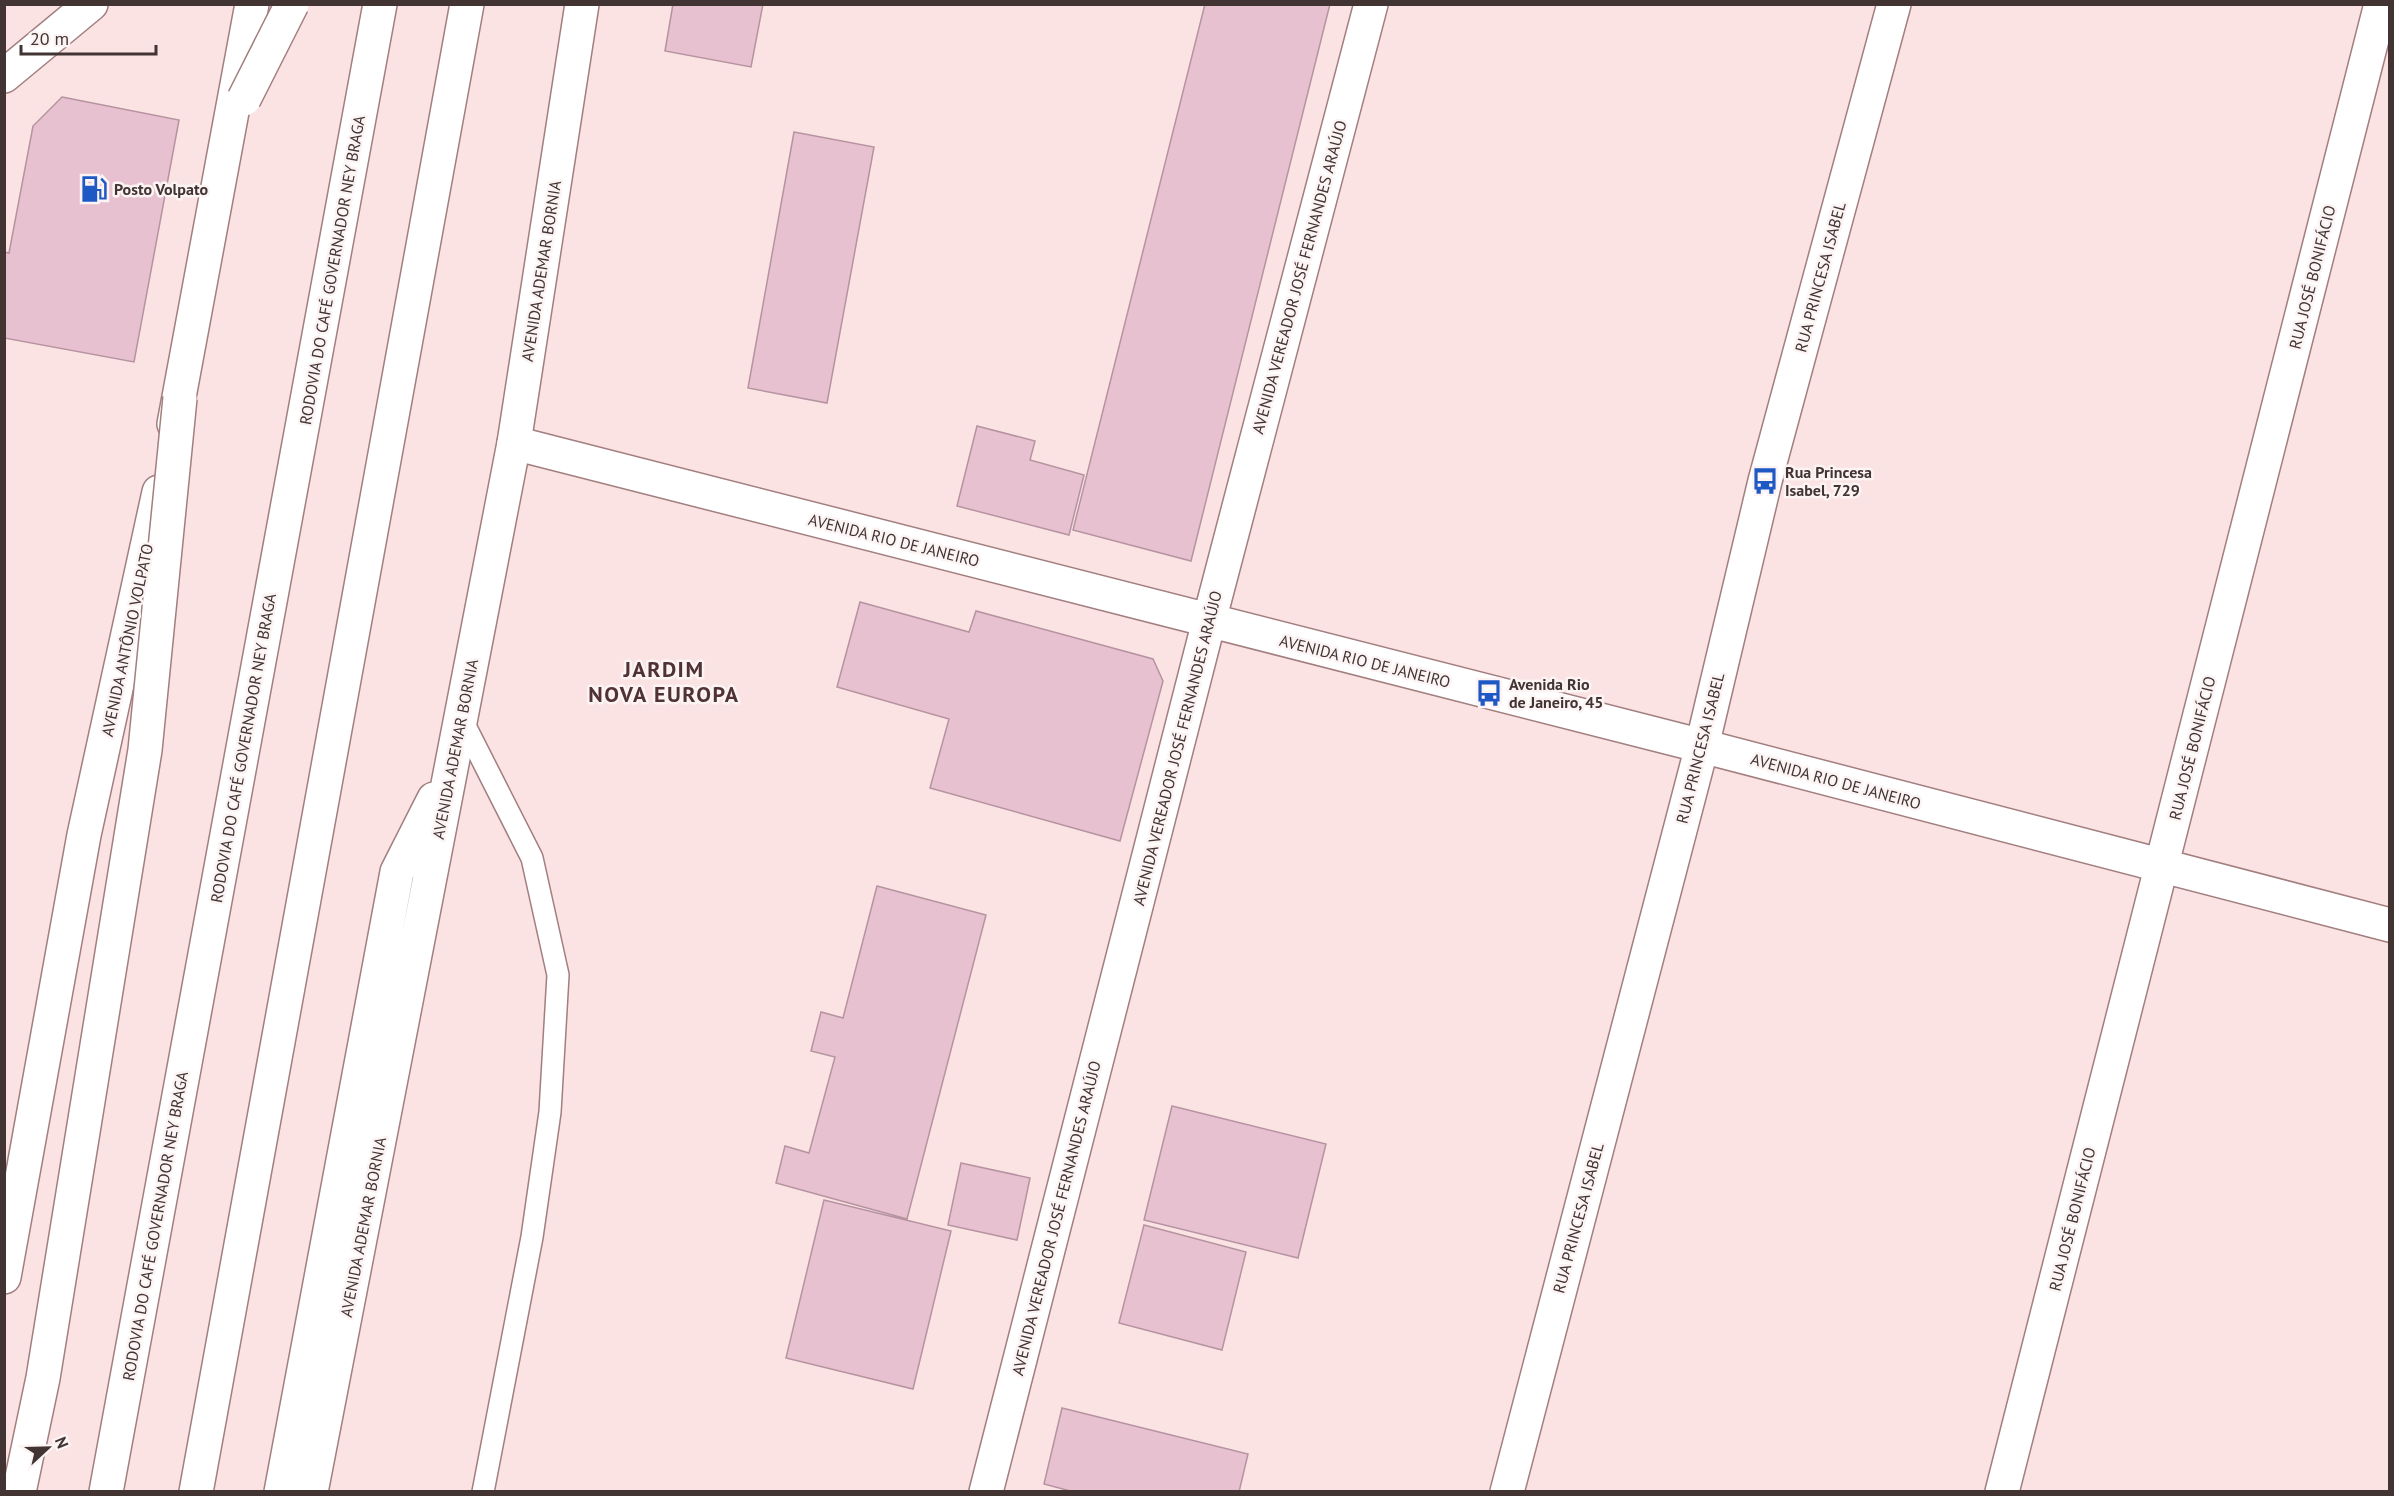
<svg xmlns="http://www.w3.org/2000/svg" width="2394" height="1496" viewBox="0 0 2394 1496" font-family="'PT Sans',sans-serif">
	<style>
		.building { fill: #e7c1cf; stroke: #b693a0; stroke-width: 1.5 }
		.lines { fill: none; stroke-linecap: round; stroke-linejoin: round }
		.lane-casing { stroke: #a27e7f; stroke-width: 24 }
		.street-casing { stroke: #a27e7f; stroke-width: 36 }
		.secondary-casing { stroke: #a27e7f; stroke-width: 36 }
		.highway-casing { stroke: #a27e7f; stroke-width: 36 }
		.lane { stroke: #fff; stroke-width: 21 }
		.street { stroke: #fff; stroke-width: 33 }
		.secondary { stroke: #fff; stroke-width: 33 }
		.highway { stroke: #fff; stroke-width: 33 }
		.secondary-bridge-casing { stroke: #a27e7f; stroke-width: 36; stroke-linecap: butt }
		.secondary-bridge { stroke: #fff; stroke-width: 33 }
		.labels { text-anchor: middle; stroke-width: 5; stroke-linejoin: round; paint-order: stroke }
		.poi-label { font-size: 16px; font-weight: bold; fill: #433434; stroke: #fcf4f4; text-anchor: start }
		.street-label { font-size: 16px; fill: #433434; stroke: #fcf4f4 }
		.district-label { font-size: 22px; font-weight: bold; letter-spacing: 1.5px; fill: #513234; stroke: #fcf4f4 }
	</style>
	<rect width="100%" height="100%" fill="#fbe2e3"/>
	<path class="building" d="M673,4H763L751,67L665,51Z
		M1205,4H1330L1191,561L1073,530Z
		M62,97L179,120L134,362L4,338V252L9,253L33,126Z
		M794,132L874,147L827,403L748,388Z
		M977,426L1035,441L1030,460L1084,475L1069,535L957,506Z
		M860,602L969,632L976,611L1153,659L1163,681L1120,841L930,788L949,719L837,687Z
		M877,886L986,915L907,1219L776,1183L785,1146L809,1153L835,1057L811,1051L821,1012L843,1018Z
		M1172,1106L1326,1144L1298,1258L1144,1220Z
		M961,1163L1030,1178L1017,1240L948,1225Z
		M824,1200L951,1231L913,1389L786,1358Z
		M1144,1225L1246,1252L1222,1350L1119,1323Z
		M1062,1408L1248,1454L1239,1492H1074L1044,1484Z"/>
	<g class="lines">
		<defs>
			<path id="lane" d="M461,718L532,858L558,975L550,1112L532,1237L483,1492"/>
			<path id="street" d="M514,443L1702,746L2390,925
				M986,1492L1209,621L1371,4
				M1507,1492L1702,746L1765,481L1894,4
				M2002,1492L2381,4"/>
			<path id="secondary" d="M4,76L91,4
				M174,424L252,4
				M4,1277L84,835L159,492
				M281,1492L397,872L434,799
				M311,1492L514,443L582,4"/>
			<path id="highway" d="M106,1492L380,4
				M196,1492L467,4"/>
		</defs>
		<use href="#lane" class="lane-casing"/>
		<use href="#street" class="street-casing"/>
		<use href="#secondary" class="secondary-casing"/>
		<use href="#highway" class="highway-casing"/>
		<use href="#lane" class="lane"/>
		<use href="#street" class="street"/>
		<use href="#secondary" class="secondary"/>
		<use href="#highway" class="highway"/>
		<defs>
			<path id="secondary-bridge" d="M244,99L292,4
				M19,1492L43,1378L145,750L180,398"/>
		</defs>
		<use href="#secondary-bridge" class="secondary-bridge-casing"/>
		<use href="#secondary-bridge" class="secondary-bridge"/>
	</g>
	<defs>
		<symbol id="fuel-bare" viewBox="-9 -9 18 18"><path d="M-5.5-6h7V0h2V4h1.3V-2.5L3-4.5l.8-.8L6-3V5H2.5V1h-1V6h-7ZM-4.2-4.7v3.2H.2V-4.7Z" fill="#1e58c4" stroke="#fcf4f4" stroke-width="2.5" paint-order="stroke"/></symbol>
		<symbol id="bus-bare" viewBox="-9 -9 18 18"><path d="M-5-6H5V4H4V6H2V4H-2V6H-4V4H-5ZM-3.5-4V0h7V-4ZM-3.5 1.2v1.5H-2V1.2ZM2 1.2v1.5H3.5V1.2Z" fill="#1e58c4" stroke="#fcf4f4" stroke-width="2.5" paint-order="stroke"/></symbol>
	</defs>
	<g fill-rule="evenodd">
		<use href="#fuel-bare" x="75" y="170" width="38" height="38"/>
		<use href="#bus-bare" x="1746" y="462" width="38" height="38"/>
		<use href="#bus-bare" x="1470" y="674" width="38" height="38"/>
	</g>
	<g class="labels">
		<g class="poi-label">
			<text x="114" y="195">Posto Volpato</text>
			<text x="1785" y="478">Rua Princesa<tspan x="1785" dy="18">Isabel, 729</tspan></text>
			<text x="1509" y="690">Avenida Rio<tspan x="1509" dy="18">de Janeiro, 45</tspan></text>
		</g>
		<g class="street-label">
			<text transform="translate(332 270) rotate(-80)" y="6">RODOVIA DO CAFÉ GOVERNADOR NEY BRAGA</text>
			<text transform="translate(541 271) rotate(-81)" y="6">AVENIDA ADEMAR BORNIA</text>
			<text transform="translate(1299 277) rotate(-75)" y="6">AVENIDA VEREADOR JOSÉ FERNANDES ARAÚJO</text>
			<text transform="translate(1820 277) rotate(-75)" y="6">RUA PRINCESA ISABEL</text>
			<text transform="translate(2312 277) rotate(-76)" y="6">RUA JOSÉ BONIFÁCIO</text>
			<text transform="translate(894 540) rotate(14)" y="6">AVENIDA RIO DE JANEIRO</text>
			<text transform="translate(127 640) rotate(-78)" y="6">AVENIDA ANTÔNIO VOLPATO</text>
			<text transform="translate(1365 661) rotate(14)" y="6">AVENIDA RIO DE JANEIRO</text>
			<text transform="translate(243 748) rotate(-80)" y="6">RODOVIA DO CAFÉ GOVERNADOR NEY BRAGA</text>
			<text transform="translate(1177 748) rotate(-76)" y="6">AVENIDA VEREADOR JOSÉ FERNANDES ARAÚJO</text>
			<text transform="translate(1700 748) rotate(-76)" y="6">RUA PRINCESA ISABEL</text>
			<text transform="translate(2192 748) rotate(-76)" y="6">RUA JOSÉ BONIFÁCIO</text>
			<text transform="translate(455 749) rotate(-79)" y="6">AVENIDA ADEMAR BORNIA</text>
			<text transform="translate(1836 781) rotate(15)" y="6">AVENIDA RIO DE JANEIRO</text>
			<text transform="translate(1056 1218) rotate(-76)" y="6">AVENIDA VEREADOR JOSÉ FERNANDES ARAÚJO</text>
			<text transform="translate(1578 1218) rotate(-75)" y="6">RUA PRINCESA ISABEL</text>
			<text transform="translate(2072 1219) rotate(-76)" y="6">RUA JOSÉ BONIFÁCIO</text>
			<text transform="translate(155 1226) rotate(-80)" y="6">RODOVIA DO CAFÉ GOVERNADOR NEY BRAGA</text>
			<text transform="translate(363 1227) rotate(-79)" y="6">AVENIDA ADEMAR BORNIA</text>
		</g>
		<g class="district-label">
			<text x="664" y="677">JARDIM<tspan x="664" dy="25">NOVA EUROPA</tspan></text>
		</g>
	</g>
	<rect width="2394" height="1496" fill="none" stroke="#433434" stroke-width="12"/>
	<g transform="translate(48 1448) rotate(68)" stroke="#fcf4f4" stroke-width="4.5" paint-order="stroke">
	<path d="M0-4.5L10 22L0 15L-10 22Z" fill="#433434"/>
	<text y="-9" font-size="16" font-weight="bold" text-anchor="middle" fill="#433434">N</text>
	</g>
	<path d="M21 45v9h135v-9" fill="none" stroke="#433434" stroke-width="3"/>
	<text x="30" y="45" font-size="18" fill="#433434" stroke="#fcf4f4" stroke-width="4.5" paint-order="stroke">20 m</text>
</svg>
